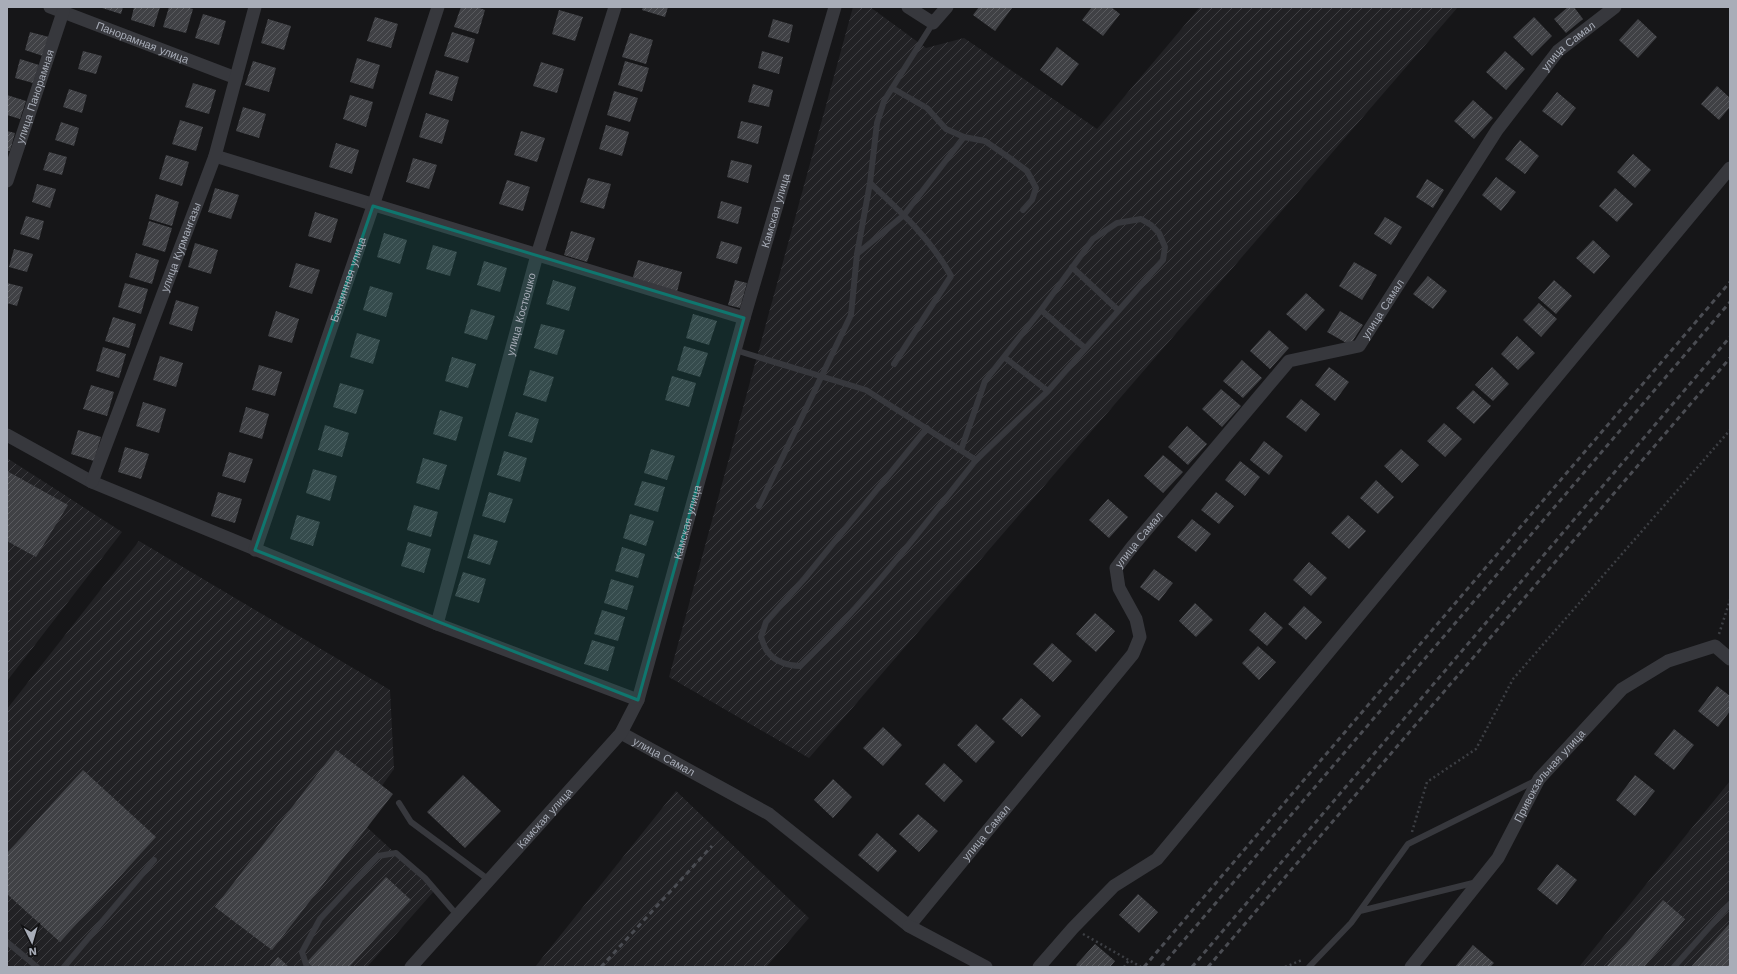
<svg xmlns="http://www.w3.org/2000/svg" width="1737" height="974" viewBox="0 0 1737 974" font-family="'Work Sans',sans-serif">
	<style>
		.industrial { fill: url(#industrial-furrows) }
		.building { fill: url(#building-hatch) }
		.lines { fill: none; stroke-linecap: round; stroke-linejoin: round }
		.path { stroke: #3d3f44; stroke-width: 2.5; stroke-dasharray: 2 3; stroke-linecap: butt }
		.service { stroke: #37383d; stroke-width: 6 }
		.minor { stroke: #37383d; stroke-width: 13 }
		.rail { stroke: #4a4c52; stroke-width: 3; stroke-dasharray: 5 4; stroke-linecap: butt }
		.marked { fill: #0f766e; fill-opacity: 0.2; stroke: #0f766e; stroke-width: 3; stroke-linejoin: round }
		.labels { text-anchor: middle; stroke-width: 4; stroke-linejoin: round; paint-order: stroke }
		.street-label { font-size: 11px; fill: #a8adb8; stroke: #111113 }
	</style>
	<defs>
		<pattern id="industrial-furrows" width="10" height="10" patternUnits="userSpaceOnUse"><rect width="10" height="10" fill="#222225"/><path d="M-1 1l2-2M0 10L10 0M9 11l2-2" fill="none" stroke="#3f3f43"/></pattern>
		<pattern id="building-hatch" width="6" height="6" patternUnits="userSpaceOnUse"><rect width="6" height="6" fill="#404145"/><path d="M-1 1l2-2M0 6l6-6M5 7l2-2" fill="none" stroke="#595a5e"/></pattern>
	</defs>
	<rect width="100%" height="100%" fill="#161618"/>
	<path class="industrial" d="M853,7H870L926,48L964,38L1097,129L1200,7H1458L809,758L669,677Z
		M7,458L122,532L7,681Z
		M139,541L390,690L394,769L358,819L435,890L367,967H7V709Z
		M1730,781V967H1579Z
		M676,791L809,918L766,967H535Z"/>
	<path class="building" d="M99,7H123L121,14Z
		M134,7H160L154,27L131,20Z
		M169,7H186L193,9L186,33L163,27Z
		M461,7H476L485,10L478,34L454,27Z
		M643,7H668L665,17L642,10Z
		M979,7H1010L1012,8L995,31L973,15Z
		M1092,7H1111L1120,14L1103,36L1082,20Z
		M1568,7H1574L1583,19L1566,33L1554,19Z
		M559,10L583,17L575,41L552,34Z
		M203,14L226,21L219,45L195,38Z
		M375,17L398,24L391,48L367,41Z
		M1534,17L1552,36L1532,56L1513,37Z
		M268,19L291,26L284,50L261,43Z
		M773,19L793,25L789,43L768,37Z
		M1638,19L1657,37L1638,58L1619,40Z
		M30,32L49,37L43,56L25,50Z
		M452,32L475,39L468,63L444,56Z
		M630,33L653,40L646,64L622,57Z
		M1057,47L1079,64L1062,86L1040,70Z
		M83,51L102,56L96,74L78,69Z
		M762,51L783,57L779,74L758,68Z
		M1505,51L1525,69L1506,90L1486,72Z
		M357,58L380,65L373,89L350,82Z
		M20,59L39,65L33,83L15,78Z
		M253,61L276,68L269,92L245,85Z
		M625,61L649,68L642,92L618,85Z
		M541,62L564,69L557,93L533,86Z
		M436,70L459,77L452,101L429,94Z
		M193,83L216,90L209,114L185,107Z
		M753,84L773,90L769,107L748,102Z
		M1717,86L1730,98V107L1719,120L1701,104Z
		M69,89L87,95L82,113L63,107Z
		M614,91L638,98L630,122L607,115Z
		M1557,92L1576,108L1562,126L1542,111Z
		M7,95L26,101L20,119L7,115Z
		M350,95L373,102L366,127L343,119Z
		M1473,100L1493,118L1474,139L1454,121Z
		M243,107L266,114L259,138L236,131Z
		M426,113L449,120L442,144L419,137Z
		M180,120L203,127L196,151L172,144Z
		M741,121L762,126L758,144L737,138Z
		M61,122L79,128L74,146L55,140Z
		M606,125L629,132L622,156L599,149Z
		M7,131L15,133L10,151H7Z
		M521,131L545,138L537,162L514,155Z
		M1520,140L1539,156L1525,174L1505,159Z
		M336,143L359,150L352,174L329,167Z
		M49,152L67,157L62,175L43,170Z
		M1633,154L1651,170L1635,188L1617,172Z
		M166,155L189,162L182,186L159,179Z
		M413,158L437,165L429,189L406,182Z
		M731,160L752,165L748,183L727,177Z
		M1496,177L1516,192L1501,211L1482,195Z
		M588,178L611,184L604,209L580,202Z
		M1427,179L1444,190L1433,208L1416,197Z
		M507,180L530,187L523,211L499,204Z
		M37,184L56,189L50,208L32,202Z
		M215,188L239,195L231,219L208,212Z
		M1615,188L1633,204L1617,222L1599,206Z
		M156,194L179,202L172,226L149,219Z
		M721,201L742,207L738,224L717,218Z
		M315,212L338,219L331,243L308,236Z
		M26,216L44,221L39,240L20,234Z
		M1385,217L1402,227L1391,245L1374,234Z
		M149,221L172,228L165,252L142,245Z
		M571,231L595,238L587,262L564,255Z
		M384,233L407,240L400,264L377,257Z
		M1593,240L1610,256L1594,274L1576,258Z
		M721,241L742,247L737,264L716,258Z
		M195,243L218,250L211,274L188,267Z
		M433,245L457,252L450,276L426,269Z
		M14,249L33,254L27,272L9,267Z
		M136,253L159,260L152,284L129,277Z
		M638,260L682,272L677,292L632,280Z
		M484,261L507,268L500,292L477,285Z
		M1354,262L1377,275L1362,300L1339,286Z
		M296,263L320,270L312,294L289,287Z
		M1428,276L1447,291L1433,309L1413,294Z
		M553,280L576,287L569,311L546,304Z
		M735,280L747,283L740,308L728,305Z
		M1554,280L1572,296L1556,314L1538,298Z
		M7,283L23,287L17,306L7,303Z
		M125,283L148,289L141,314L118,307Z
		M370,286L393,293L386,317L363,310Z
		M1306,293L1325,310L1306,331L1286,314Z
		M176,300L199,307L192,331L169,324Z
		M1539,303L1557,319L1541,337L1523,320Z
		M471,309L495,316L487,340L464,333Z
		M276,311L299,319L292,343L268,336Z
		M1340,311L1363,325L1350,345L1327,332Z
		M693,314L717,321L709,345L686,338Z
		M113,317L136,324L129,348L105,341Z
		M541,324L565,330L557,355L534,348Z
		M1269,330L1289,348L1270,369L1250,351Z
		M357,333L380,340L373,364L350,357Z
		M1517,336L1535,353L1518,370L1501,354Z
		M684,346L708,353L700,377L677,370Z
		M103,347L126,354L119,378L96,371Z
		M160,356L183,363L176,387L153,380Z
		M452,357L476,364L468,388L445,381Z
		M1242,360L1262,378L1243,398L1223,381Z
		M259,365L282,372L275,396L252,390Z
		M1329,367L1349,382L1335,401L1315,385Z
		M1492,367L1509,384L1493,401L1475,385Z
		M530,370L554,377L546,402L523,395Z
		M672,376L696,383L689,407L665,400Z
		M340,383L364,390L356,414L333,407Z
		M91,385L114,392L107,416L83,409Z
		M1221,389L1241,406L1222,427L1202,409Z
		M1473,390L1491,406L1474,424L1456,408Z
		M1301,399L1320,414L1306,432L1286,417Z
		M143,402L166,409L159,433L136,426Z
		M246,407L269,414L262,439L239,432Z
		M440,410L463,417L456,441L433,434Z
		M516,412L539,419L532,443L508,436Z
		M1444,423L1462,439L1445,457L1427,441Z
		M325,425L349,433L342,457L318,450Z
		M1187,426L1207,444L1188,465L1168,447Z
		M78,430L101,437L94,461L71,454Z
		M1264,441L1283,456L1269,475L1250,460Z
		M125,447L149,454L141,479L118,472Z
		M651,449L675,456L667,480L644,473Z
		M1401,449L1419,465L1402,483L1384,466Z
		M504,451L527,458L520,482L497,475Z
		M229,452L253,459L245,483L222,476Z
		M1163,455L1183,472L1163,493L1144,476Z
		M423,458L447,465L439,490L416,483Z
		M1240,461L1260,477L1245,496L1225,480Z
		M313,469L337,476L330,501L306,493Z
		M7,471L68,505L36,557L7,541Z
		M1376,480L1394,497L1378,514L1360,498Z
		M642,481L665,487L658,512L634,505Z
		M218,492L242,499L235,523L211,516Z
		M489,492L513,499L505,523L482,516Z
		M1216,492L1234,506L1219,524L1201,510Z
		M1108,499L1128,517L1109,538L1089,520Z
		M414,505L438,512L431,537L407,530Z
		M630,514L654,521L646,546L623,538Z
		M297,515L320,522L313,546L290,539Z
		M1348,515L1366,531L1349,549L1331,533Z
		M1192,519L1211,534L1196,552L1177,537Z
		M474,534L498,541L490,565L467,558Z
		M408,542L431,549L424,573L401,566Z
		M622,547L645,554L638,578L615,571Z
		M1309,562L1327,578L1311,596L1293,580Z
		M1154,569L1173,583L1159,601L1140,587Z
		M463,572L486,579L479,603L455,596Z
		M611,579L634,586L627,610L604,603Z
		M1195,603L1213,620L1196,637L1179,621Z
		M1304,606L1322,622L1306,640L1288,624Z
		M602,610L625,617L618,641L594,634Z
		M1265,612L1283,628L1267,646L1249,630Z
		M1095,613L1115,631L1096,652L1076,634Z
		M592,640L615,647L608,671L584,664Z
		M1052,643L1072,661L1053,682L1033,664Z
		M1258,646L1276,662L1259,680L1242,663Z
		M1717,686L1730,696V711L1718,727L1698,711Z
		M1021,698L1041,716L1022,737L1002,719Z
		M976,724L995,742L976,763L957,745Z
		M883,727L902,745L883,766L863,748Z
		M1674,729L1694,745L1674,770L1654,754Z
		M336,750L393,794L272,950L215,907Z
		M944,763L963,781L944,802L925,784Z
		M83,770L156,837L60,942L7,894V853Z
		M463,775L501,811L465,848L427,812Z
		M1635,775L1655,791L1635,816L1616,800Z
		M833,779L852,797L833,818L814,800Z
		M918,814L938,831L919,852L899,834Z
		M877,833L897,851L878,872L858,855Z
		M1557,864L1577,880L1557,905L1537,889Z
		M386,877L411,900L349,967H312L307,962Z
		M1138,894L1158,912L1139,933L1119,915Z
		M1663,900L1685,919L1644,967H1606Z
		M1730,923V967H1691Z
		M1095,944L1115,961L1110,967H1078L1076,965Z
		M1473,945L1494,963L1490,967H1455Z
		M278,957L289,967H269Z"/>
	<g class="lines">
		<path class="path" d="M1719,634L1730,600
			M1412,832L1427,782L1476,749L1513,679L1730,430
			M1083,934L1141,967
			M1124,967L1129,960
			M1285,967L1302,960"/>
		<path class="service" d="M892,88L927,108L946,129L964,137L985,141L1011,159L1027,171L1036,188L1032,200L1023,210
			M870,183C900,211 931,239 951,276L894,364
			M857,254L904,215L964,137
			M1072,267L1118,310
			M1041,310L1085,348
			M735,350L866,390L976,460L1048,391L1163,260L1165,247L1159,233L1151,225L1141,219L1117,223L1093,239L1041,310L985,381L961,450
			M1004,357L1048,391
			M927,428L805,578L766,622L761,637C763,642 764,648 768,652C775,662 789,666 800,666C865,603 920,531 976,460
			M759,506L851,315L857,254L870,183L877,123L884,101L933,23
			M399,803L411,822L489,880
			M1360,911L1477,882
			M7,942L37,967
			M64,967L154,860
			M307,967L302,952L320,919L378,856L396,853L425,878L457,915
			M1309,967L1351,923L1408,844L1535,781
			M1674,967L1730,904"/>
		<g class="minor">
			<path id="s1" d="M50,7L236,78"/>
			<path d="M908,7L933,23L947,7"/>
			<path d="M215,156L744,318"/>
			<path id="s2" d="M7,181L63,12"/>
			<path d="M7,435L92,482L437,624L638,700"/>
			<path id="s3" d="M92,482L215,156L255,7"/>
			<path id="s4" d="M255,550L373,206L438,7"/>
			<path id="s5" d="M437,624L537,255L615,7"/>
			<path id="s6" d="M621,733L769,814L909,926L1133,654L1140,637L1136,619L1119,588L1116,568L1132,547L1289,361L1359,346L1497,130L1558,51L1615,7"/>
			<path d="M909,926L986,967"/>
			<path id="s7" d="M411,967L621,733L638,700L744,318L835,7"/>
			<path d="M1039,967L1073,928L1114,886L1157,859L1730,168"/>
			<path id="s8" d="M1411,967L1498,858L1539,779L1622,689L1668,661L1715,646L1730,659"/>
		</g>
		<path class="rail" d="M601,967L712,846
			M1144,967L1730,282
			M1161,967L1730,302
			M1192,967L1730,337
			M1208,967L1730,358"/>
	</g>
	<path class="marked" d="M373,206L744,318L638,700L255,550Z"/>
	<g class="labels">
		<g class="street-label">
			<text dy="4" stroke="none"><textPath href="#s1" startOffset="99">Панорамная улица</textPath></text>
			<text dy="4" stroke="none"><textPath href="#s6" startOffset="1501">улица Самал</textPath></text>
			<text dy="4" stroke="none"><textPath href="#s2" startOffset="89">улица Панорамная</textPath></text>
			<text dy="4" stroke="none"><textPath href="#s7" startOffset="860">Камская улица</textPath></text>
			<text dy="4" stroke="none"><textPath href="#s3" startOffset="251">улица Курмангазы</textPath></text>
			<text dy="4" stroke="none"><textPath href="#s4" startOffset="286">Бензинная улица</textPath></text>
			<text dy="4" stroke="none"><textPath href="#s6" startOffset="1178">улица Самал</textPath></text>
			<text dy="4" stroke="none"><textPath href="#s5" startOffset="321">улица Костюшко</textPath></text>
			<text dy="4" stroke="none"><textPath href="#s7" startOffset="536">Камская улица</textPath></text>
			<text dy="4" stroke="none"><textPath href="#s6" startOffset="829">улица Самал</textPath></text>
			<text dy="4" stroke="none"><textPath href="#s6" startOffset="49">улица Самал</textPath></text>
			<text dy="4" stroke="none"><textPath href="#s8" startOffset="237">Привокзальная улица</textPath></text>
			<text dy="4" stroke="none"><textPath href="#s7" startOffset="200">Камская улица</textPath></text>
			<text dy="4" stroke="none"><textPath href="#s6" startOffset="469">улица Самал</textPath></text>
		</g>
	</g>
	<rect width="1737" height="974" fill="none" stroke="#a8adb8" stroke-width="16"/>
	<g transform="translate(32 942) rotate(175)" stroke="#111113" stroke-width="3" paint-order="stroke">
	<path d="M0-3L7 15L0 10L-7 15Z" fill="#a8adb8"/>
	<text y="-6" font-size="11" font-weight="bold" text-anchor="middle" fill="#a8adb8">N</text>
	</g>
</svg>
